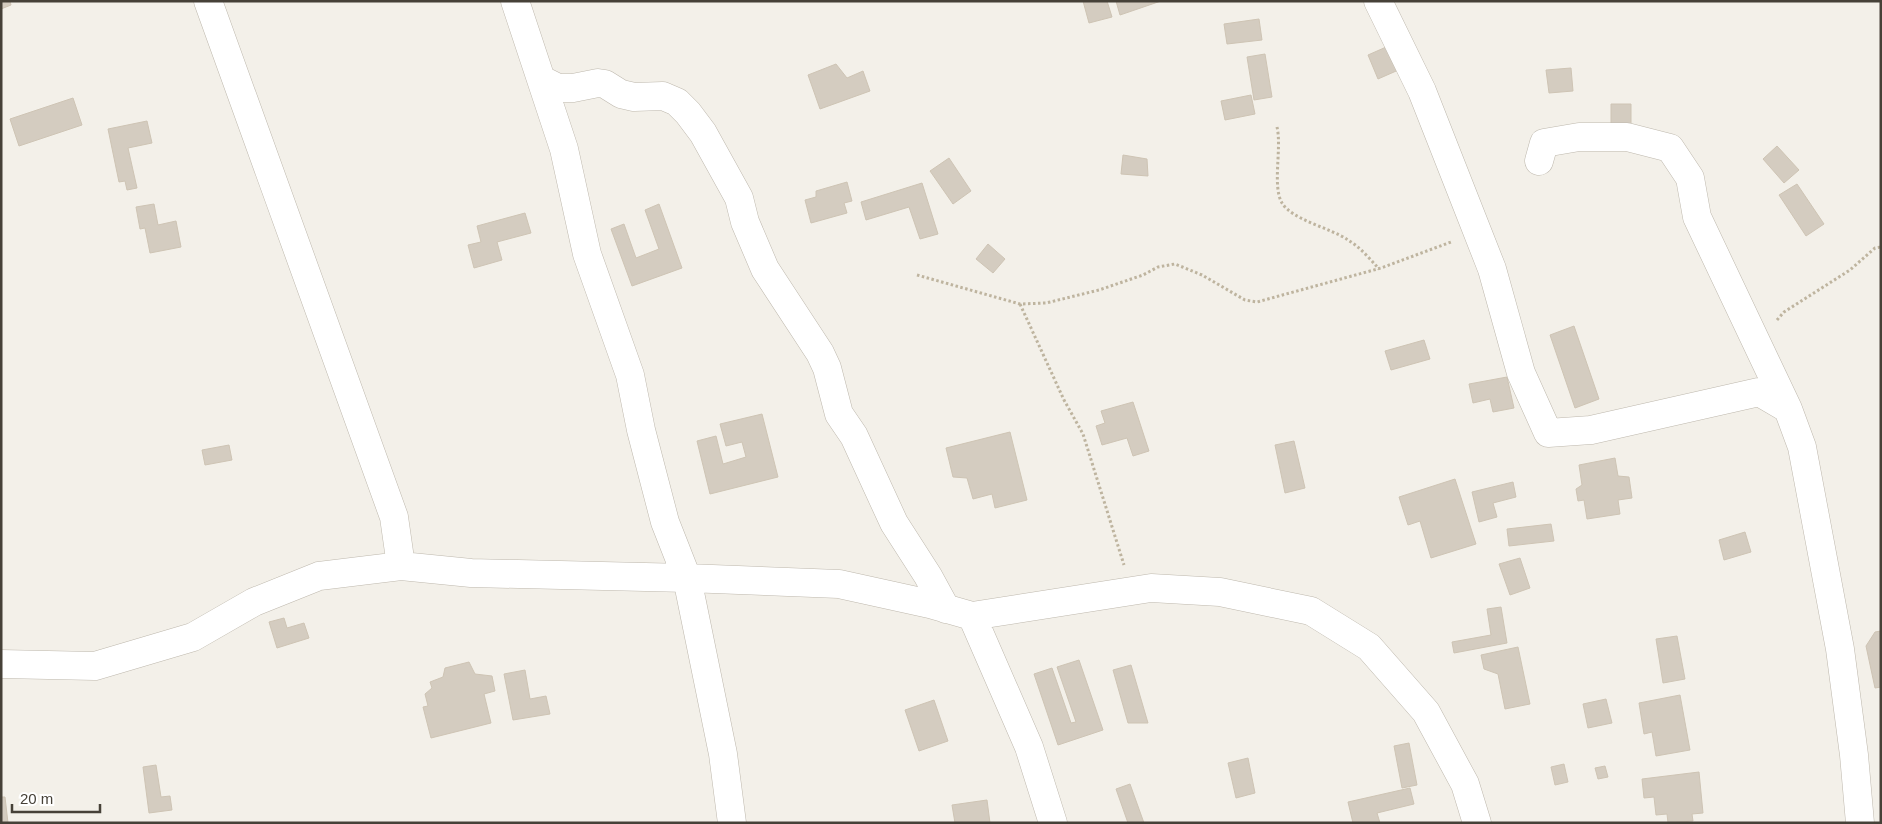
<svg xmlns="http://www.w3.org/2000/svg" width="1882" height="824" viewBox="0 0 1882 824" font-family="Helvetica,sans-serif">
	<style>
		.building { fill: #d4ccc0; stroke: #cec4b4 }
		.lines { fill: none; stroke-linecap: round; stroke-linejoin: round }
		.minor-casing { stroke: #beb8ad; stroke-width: 29 }
		.path { stroke: #beb49f; stroke-width: 3; stroke-dasharray: 2.5 2.5; stroke-linecap: butt }
		.minor { stroke: #fff; stroke-width: 28 }
	</style>
	<rect width="100%" height="100%" fill="#f3f0e9"/>
	<path class="building" d="M1,1H10L11,5L1,9Z
		M1083,1H1107L1112,17L1089,23Z
		M1116,1H1161L1120,15Z
		M1259,19L1262,40L1227,44L1224,24Z
		M1393,44L1403,68L1378,79L1368,55Z
		M1265,54L1272,97L1254,100L1247,57Z
		M836,64L847,78L863,71L870,91L820,109L808,75Z
		M1571,68L1573,91L1549,93L1546,70Z
		M1251,95L1255,114L1225,120L1221,101Z
		M73,98L82,125L19,146L10,119Z
		M1611,104H1631V124H1611Z
		M147,121L152,143L128,148L137,188L127,190L125,181L119,182L108,129Z
		M1777,146L1799,170L1784,183L1763,159Z
		M1123,155L1147,159L1148,176L1121,174Z
		M949,158L971,191L953,204L930,171Z
		M847,182L852,201L844,203L847,213L811,223L805,200L816,197V191Z
		M922,183L938,234L920,239L909,207L866,220L861,202Z
		M1797,184L1824,224L1806,236L1779,195Z
		M154,204L158,225L176,221L181,247L150,253L145,228L140,229L136,207Z
		M659,204L682,268L632,286L611,229L624,224L636,258L659,249L645,210Z
		M525,213L531,233L497,242L502,260L474,268L468,245L481,242L477,226Z
		M988,244L1005,259L993,273L976,259Z
		M1574,326L1599,399L1575,408L1550,335Z
		M1424,340L1430,359L1391,370L1385,351Z
		M1507,377L1514,408L1493,412L1490,399L1473,403L1469,384Z
		M1133,402L1149,451L1133,456L1127,438L1102,445L1096,426L1105,423L1101,411Z
		M762,414L778,477L710,494L697,441L716,436L723,464L746,457L742,442L726,446L720,424Z
		M1010,432L1027,500L995,508L992,494L973,499L967,478L953,477L946,448Z
		M1294,441L1305,488L1285,493L1275,445Z
		M229,445L232,460L205,465L202,450Z
		M1615,458L1618,476L1629,477L1632,498L1618,500L1620,514L1587,519L1584,500L1578,501L1576,489L1582,485L1579,465Z
		M1455,479L1476,544L1431,558L1420,521L1408,525L1399,497Z
		M1513,482L1516,497L1493,503L1497,517L1479,522L1472,492Z
		M1551,524L1554,541L1509,546L1507,529Z
		M1745,532L1751,552L1724,560L1719,540Z
		M1520,558L1530,588L1510,595L1499,564Z
		M1501,607L1507,643L1454,653L1452,642L1491,635L1487,609Z
		M284,618L287,628L304,623L309,638L277,648L269,622Z
		M1881,631V687L1875,688L1866,646L1875,632Z
		M1677,636L1685,679L1663,683L1656,639Z
		M1518,647L1530,704L1505,709L1498,674L1484,669L1481,655Z
		M1079,660L1103,730L1058,745L1034,674L1052,668L1071,723L1076,722L1057,667Z
		M469,662L475,674L492,676L495,691L484,694L491,723L431,738L423,707L428,706L425,694L432,688L430,682L443,677L445,668Z
		M1131,665L1148,723H1128L1113,670Z
		M525,670L530,699L546,696L550,714L513,720L504,674Z
		M1680,695L1690,750L1656,756L1652,732L1644,734L1639,703Z
		M1606,699L1612,723L1588,728L1583,704Z
		M934,700L948,741L919,751L905,710Z
		M1409,743L1417,785L1402,788L1394,746Z
		M1248,758L1255,793L1236,798L1228,763Z
		M1564,764L1568,782L1555,785L1551,767Z
		M156,765L161,797L170,796L172,810L149,813L143,767Z
		M1605,766L1608,777L1598,779L1595,768Z
		M1699,772L1703,813L1692,814L1693,821L1668,823L1667,814L1656,815L1654,797L1644,798L1642,779Z
		M1130,784L1144,823H1128L1116,789Z
		M1410,788L1414,804L1377,813L1380,823H1353L1348,802Z
		M1,797H5L8,823H1Z
		M987,800L990,823H955L952,805Z"/>
	<g class="lines">
		<defs>
			<path id="minor" d="M208,1L394,517L401,566L471,573L687,578L839,584L930,604L972,616L1151,588L1220,592L1311,611L1369,647L1426,712L1465,784L1477,823
				M515,1L564,149L587,254L630,375L641,430L665,522L687,578L723,754L732,823
				M1378,1L1422,91L1468,208L1492,269L1521,373L1548,433L1591,430L1759,392L1788,409L1802,447L1840,649L1854,755L1860,823
				M542,80L558,88H573L598,83L605,84L621,94L634,97L663,96L677,102L688,113L703,133L739,198L745,222L765,269L820,353L827,368L839,414L854,436L894,523L928,576L946,609
				M1539,161L1544,143L1579,137H1627L1670,148L1690,178L1697,217L1788,409
				M972,616L1029,747L1053,823
				M1,664L95,666L193,637L254,602L319,576L401,566"/>
		</defs>
		<use href="#minor" class="minor-casing"/>
		<path class="path" d="M1277,127C1282,148 1272,186 1282,203C1292,220 1331,228 1348,240C1360,247 1370,259 1379,269
			M917,275L1020,304L1046,303L1099,290L1143,275L1158,267L1175,264L1202,275L1245,300L1257,302L1381,268L1451,242
			M1020,304L1064,400L1083,434L1124,565
			M1777,320L1784,312L1850,270L1875,248L1881,247"/>
		<use href="#minor" class="minor"/>
	</g>
	<rect width="1882" height="824" fill="none" stroke="#464138" stroke-width="5"/>
	<path d="M12 804v8h88v-8" fill="none" stroke="#464138" stroke-width="2.5"/>
	<text x="20" y="804" font-size="15" fill="#464138" stroke="#ffffff" stroke-width="4" paint-order="stroke">20 m</text>
</svg>
